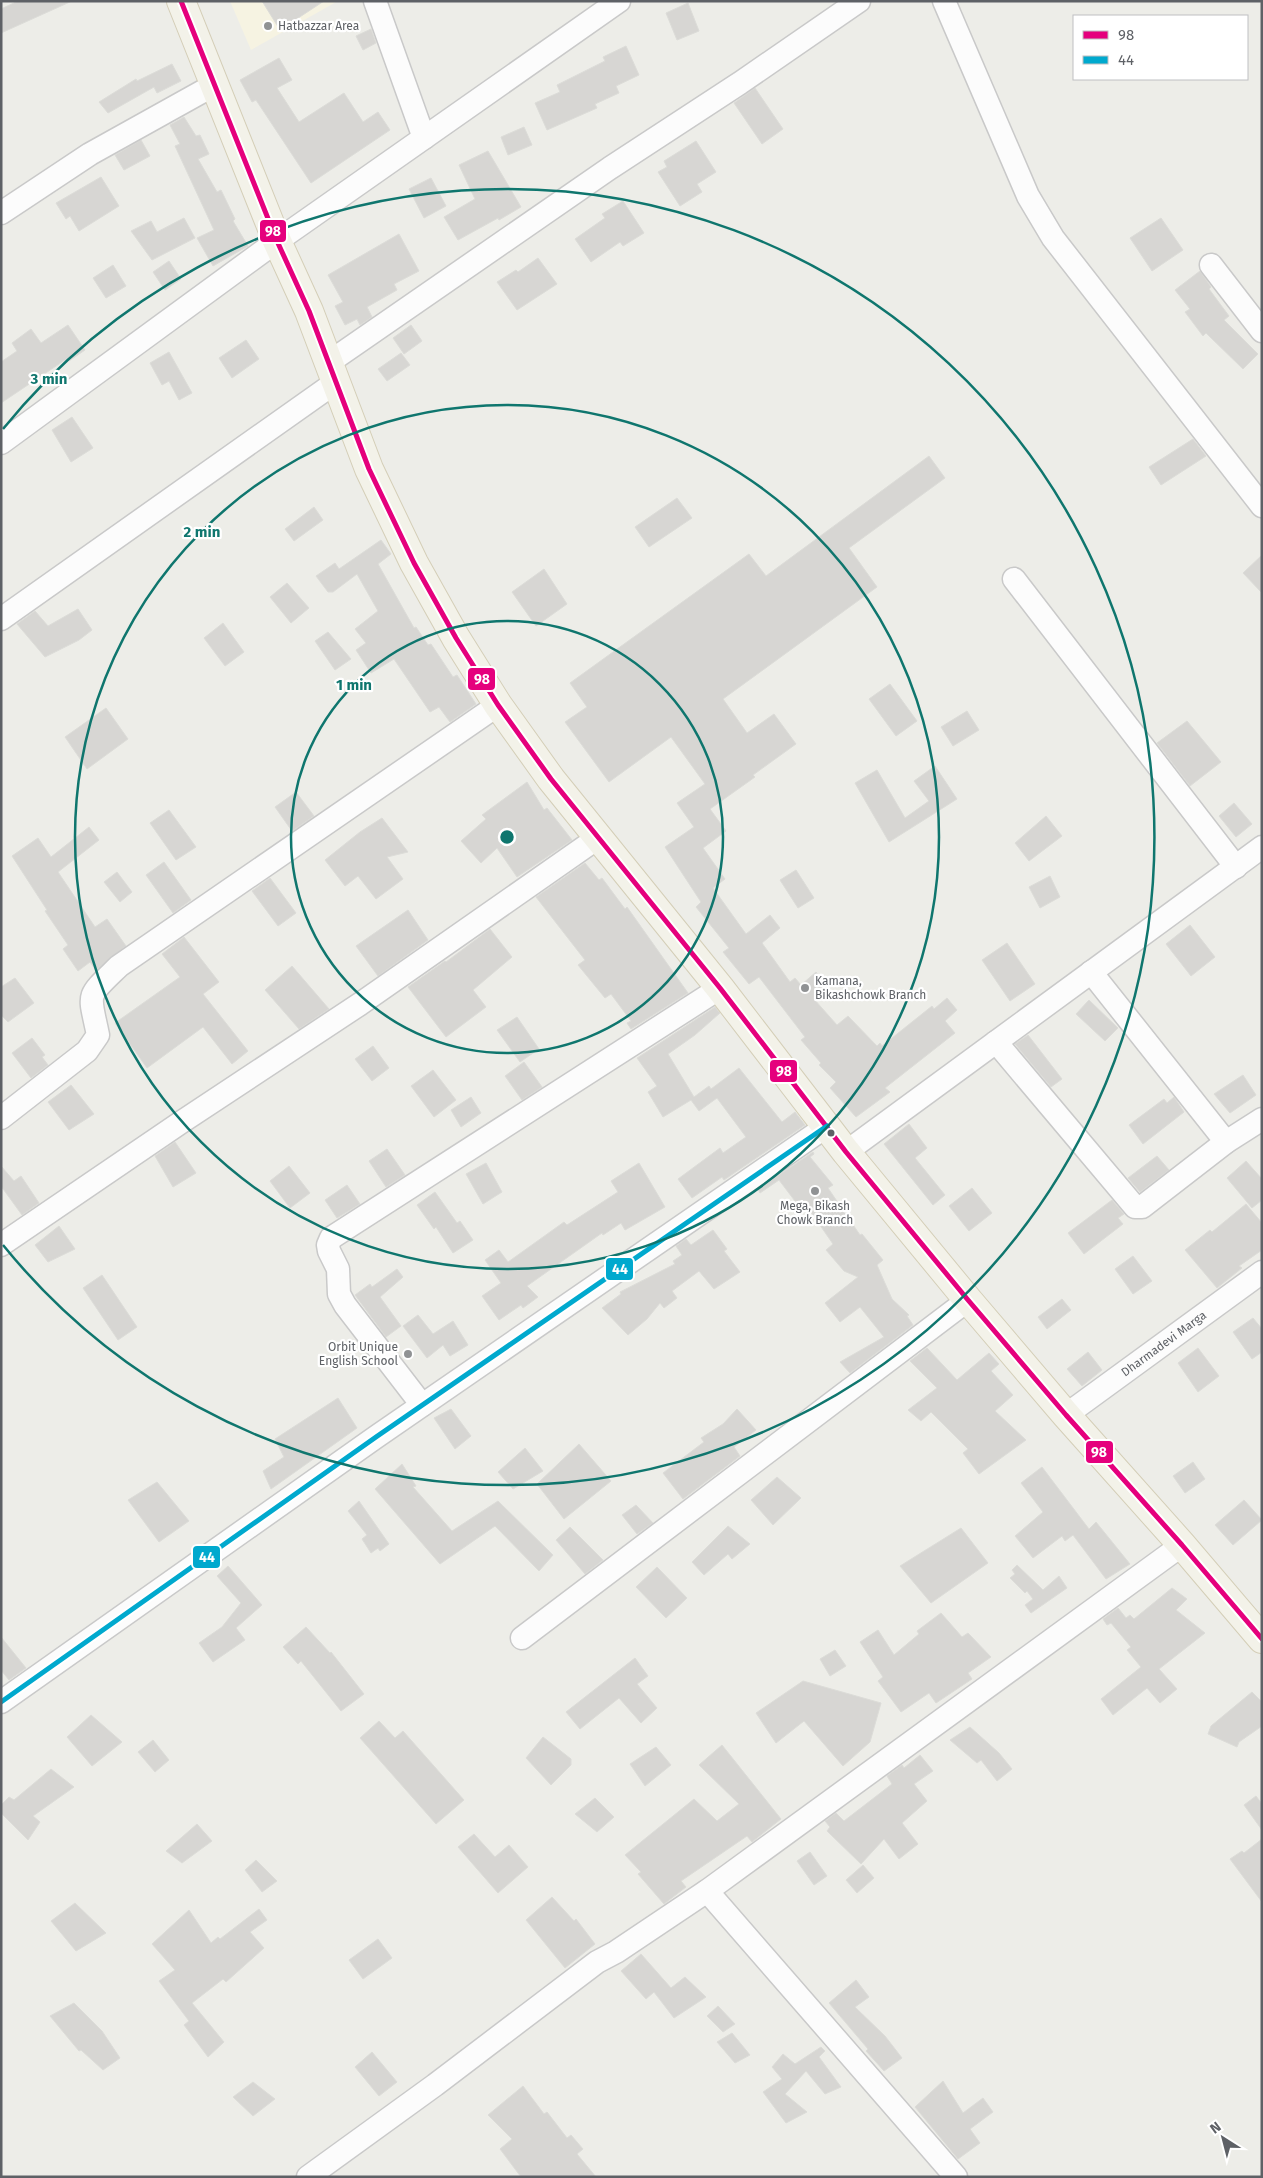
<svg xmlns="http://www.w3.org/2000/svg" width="1263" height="2178" viewBox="0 0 1263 2178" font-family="'Fira Sans',sans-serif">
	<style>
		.commercial { fill: #f6f3e2 }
		.building { fill: #d7d6d3; stroke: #dcdcd8 }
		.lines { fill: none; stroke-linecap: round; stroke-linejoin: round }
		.minor-casing { stroke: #c9c9c9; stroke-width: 25 }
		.major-casing { stroke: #d4ceb7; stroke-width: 30 }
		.minor { stroke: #fcfcfc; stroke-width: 22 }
		.major { stroke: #f3f2e9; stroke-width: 28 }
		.bus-1-casing { stroke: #fff; stroke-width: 9 }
		.bus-2-casing { stroke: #fff; stroke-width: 9 }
		.bus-1 { stroke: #e5007d; stroke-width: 5 }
		.bus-2 { stroke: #00a9ce; stroke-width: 5 }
		.ring { fill: none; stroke: #0f766e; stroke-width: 2.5 }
		.poi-dot { fill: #909294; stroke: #fff; stroke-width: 2 }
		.bus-dot { fill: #5e6166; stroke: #fff; stroke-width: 2 }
		.labels { text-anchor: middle; stroke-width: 4.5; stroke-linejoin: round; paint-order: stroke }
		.poi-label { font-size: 12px; fill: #5e6166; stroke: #fff; text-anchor: start }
		.street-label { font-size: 12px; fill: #5e6166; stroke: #fff }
		.centre { fill: #0f766e; stroke: #fff; stroke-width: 2.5 }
		.ring-label { font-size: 15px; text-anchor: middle; font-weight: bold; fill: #0f766e; stroke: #fff; stroke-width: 4.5; stroke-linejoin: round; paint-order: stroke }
		.line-badge { stroke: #fff; stroke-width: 2 }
		.badge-label { font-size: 14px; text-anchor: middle; font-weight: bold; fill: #fff }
	</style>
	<rect width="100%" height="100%" fill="#edede8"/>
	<path class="commercial" d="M230,1H338L251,50Z"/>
	<path class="building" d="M18,1H72L1,33V9Z
		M262,1H324L280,30Z
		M688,3L699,31L677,40L666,13Z
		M371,29L376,43L363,50L356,36Z
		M626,46L639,75L616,86L619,93L595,104L597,108L547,130L535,103L560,92L557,85L605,61L603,57Z
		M279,58L292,80L277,88L299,122L344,93L363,122L378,112L390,130L311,183L256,100L252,102L240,80Z
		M172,64L181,81L157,93L154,87L108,113L99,102L136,79L137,81Z
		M755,88L783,129L762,144L734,103Z
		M184,117L196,136L200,135L209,154L198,159L217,192L221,190L235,219L233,221L248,246L213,266L197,238L214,230L175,146L180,144L170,125Z
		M524,127L532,145L508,155L501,137Z
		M141,140L150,156L124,170L115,155Z
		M696,141L716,172L697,184L702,192L680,206L658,172L667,167L664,161Z
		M488,151L521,207L499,220L498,218L458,240L444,217L475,199L459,165Z
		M101,177L119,206L79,231L70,216L66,219L56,203Z
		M431,178L446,206L424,218L409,189Z
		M623,201L644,233L623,246L620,242L591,262L575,239L605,218L602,214Z
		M184,218L195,238L152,260L131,231L151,221L157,232Z
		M1161,218L1183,250L1152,271L1130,238Z
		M399,234L419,271L394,284L397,290L367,307L372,317L360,325L357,319L345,325L335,306L343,302L328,275Z
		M538,258L557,284L517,310L497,282L516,270L518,272Z
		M169,261L181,279L165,290L153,272Z
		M113,265L126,286L106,298L93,278Z
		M1200,271L1211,287L1209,289L1229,316L1224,320L1258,354L1243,369L1206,333L1203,336L1185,312L1190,309L1175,290Z
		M68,325L85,350L69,361L68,358L1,403V362L17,351L12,343L31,329L41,343Z
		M411,325L422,341L404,354L393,338Z
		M246,340L259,359L232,378L219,358Z
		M169,352L192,393L179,400L169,381L162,385L150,363Z
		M401,353L410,365L387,381L378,369Z
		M72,417L93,448L71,462L52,430Z
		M1193,439L1206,456L1161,485L1149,467Z
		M929,456L945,478L849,548L877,587L723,699L747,733L774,714L796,744L753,775L755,777L710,809L726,831L703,848L725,879L713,888L746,934L770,915L780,928L762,943L790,982L795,978L801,985L816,972L828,987L814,999L837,1025L848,1016L877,1046L880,1043L882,1046L932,1006L934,1009L947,998L957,1010L945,1021L955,1033L885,1088L890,1092L856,1117L830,1088L836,1082L819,1065L821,1063L801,1040L805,1037L759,977L749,984L723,952L729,948L696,907L701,902L665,847L694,827L677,803L705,784L671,737L609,782L565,722L587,707L570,683L749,554L766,576Z
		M677,498L692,518L649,547L635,527Z
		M314,507L323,520L294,541L285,529Z
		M381,540L391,554L378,564L414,628L416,627L428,645L431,644L453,677L457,675L476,704L450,722L439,707L430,712L394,659L371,673L356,650L366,643L355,629L378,611L357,574L333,592H328L316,576L335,563L339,569Z
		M1262,555V593L1243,573Z
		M544,569L567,604L536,626L512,592Z
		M287,583L309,608L291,623L270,597Z
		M78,609L92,630L79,640L45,657L17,624L35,611L48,626Z
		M223,623L244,652L225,666L204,638Z
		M328,632L351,659L335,670L315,641Z
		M890,684L917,721L896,736L869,699Z
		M106,708L128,739L87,769L65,737Z
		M967,711L979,730L953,746L941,727Z
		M1187,721L1221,762L1190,786L1157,743Z
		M935,766L957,799L889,842L855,783L877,770L905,818L929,801L914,781Z
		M527,782L544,810L547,808L572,840L517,877L497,848L481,863L461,841L486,819L482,815Z
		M296,792L314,816L292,831L275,807Z
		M1234,803L1252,824L1236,837L1219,816Z
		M169,810L196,847L176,860L150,823Z
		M1046,816L1062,836L1029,861L1015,843Z
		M382,818L408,852L387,857L403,879L376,899L358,876L345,886L325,860L360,832Z
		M89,827L99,840L58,872L95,927L107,919L126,946L96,970L90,962L78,971L63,949L68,945L45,911L47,910L12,856L38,838L51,857Z
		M164,862L191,900L173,913L146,875Z
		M585,863L599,880L602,878L625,909L627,907L688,993L631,1029L627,1023L631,1021L611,994L605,998L578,965L585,960L536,897Z
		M796,870L814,898L798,908L780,880Z
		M117,872L132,892L120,902L104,882Z
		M1050,876L1060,897L1040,908L1029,887Z
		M270,878L296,913L278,926L252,891Z
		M408,910L428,940L378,976L356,946Z
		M1190,925L1215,957L1191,976L1166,944Z
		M490,929L512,957L473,990L486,1007L446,1037L408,987L445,961L446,962Z
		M184,937L219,982L203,994L248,1051L232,1064L203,1027L147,1068L115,1023L180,977L162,954Z
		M1007,943L1035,984L1010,1001L982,960Z
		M292,966L329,1009L299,1029L265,990Z
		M15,978L34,1003L8,1022L1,1015V987Z
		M1089,1000L1118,1028L1105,1041L1076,1014Z
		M715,1007L720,1013L695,1035L668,1054L694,1097L709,1086L711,1089L739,1068L782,1122L795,1112L805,1125L724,1180L722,1177L692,1198L678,1179L720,1148L723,1153L746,1137L717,1098L699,1111L691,1100L663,1117L648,1092L657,1086L637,1058Z
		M517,1017L539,1049L520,1062L497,1030Z
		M1028,1035L1062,1079L1051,1087L1015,1044Z
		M32,1038L45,1055L42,1057L48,1065L31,1078L12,1053Z
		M373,1046L389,1068L372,1081L355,1059Z
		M524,1062L542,1087L522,1100L505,1076Z
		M433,1070L456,1100L434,1117L411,1086Z
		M1243,1075L1256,1095L1230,1113L1214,1094Z
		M71,1085L94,1114L69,1130L48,1102Z
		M471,1097L481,1113L461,1127L451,1110Z
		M1174,1097L1184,1112L1143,1144L1129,1125L1164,1099L1167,1103Z
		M909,1124L927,1148L915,1158L945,1195L933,1205L884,1144Z
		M175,1142L196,1173L173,1187L155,1156Z
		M387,1149L405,1175L386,1187L369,1161Z
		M813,1152L814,1154L810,1157L833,1185L828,1188L860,1235L862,1234L883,1260L877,1265L892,1299L909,1315L907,1316L913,1325L850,1373L840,1362L884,1337L860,1307L840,1322L825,1303L858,1277L844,1271L826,1250L833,1244L806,1205L801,1209L779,1180L760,1193L758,1189Z
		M1157,1156L1169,1170L1140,1192L1128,1178Z
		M1246,1161L1262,1179V1200L1252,1208L1227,1178Z
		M486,1163L502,1192L483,1204L466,1174Z
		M639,1163L665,1207L625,1230L621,1223L603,1235L602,1233L527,1286L538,1297L523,1308L521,1305L499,1320L482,1296L501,1283L485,1260L499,1250L508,1262L564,1222L567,1225L618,1192L611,1181Z
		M1,1166L14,1181L21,1176L39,1203L22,1215L1,1186Z
		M289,1166L310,1193L290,1208L270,1181Z
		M347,1185L360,1204L337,1218L325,1200Z
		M972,1188L992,1213L969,1231L949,1206Z
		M435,1192L457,1223L460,1221L473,1240L453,1253L436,1227L434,1229L417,1205Z
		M1112,1200L1124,1214L1118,1218L1123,1224L1084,1254L1068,1233Z
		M1246,1204L1262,1223V1250L1239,1266L1242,1268L1217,1288L1185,1250L1210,1230L1212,1232Z
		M59,1226L75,1249L48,1262L35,1245Z
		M713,1230L727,1249L724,1251L740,1272L714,1289L699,1271L672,1291L677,1298L664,1308L660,1303L647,1319L628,1335L602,1308L621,1294L620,1292L675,1264L673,1261L682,1255L676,1246L686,1239L691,1245Z
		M1133,1256L1152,1281L1133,1294L1115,1269Z
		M397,1269L403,1277L380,1297L401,1326L386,1337L355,1295L370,1284L372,1287Z
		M102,1275L137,1327L118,1340L83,1288Z
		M1062,1299L1071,1310L1047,1329L1038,1317Z
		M418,1315L433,1334L453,1321L468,1345L450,1356L443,1345L427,1358L403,1326Z
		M1253,1318L1262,1329V1352L1252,1359L1233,1332Z
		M927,1348L957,1380L989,1353L999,1364L991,1371L1013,1395L995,1411L1026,1440L979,1474L963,1453L968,1449L931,1412L921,1421L908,1410L937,1388L910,1361Z
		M1198,1348L1219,1376L1198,1392L1178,1363Z
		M1088,1352L1102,1370L1082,1386L1067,1369Z
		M338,1398L357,1428L271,1489L263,1471L284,1457L275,1439Z
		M451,1409L471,1436L455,1449L434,1418Z
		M737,1409L756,1430L734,1447L740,1456L683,1499L663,1473L704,1442L701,1438L723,1424Z
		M579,1444L611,1481L564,1519L537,1484Z
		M525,1448L543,1471L513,1489L498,1472Z
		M1193,1462L1205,1479L1185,1493L1173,1476Z
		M402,1464L416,1486L413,1487L452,1531L498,1501L553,1555L539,1571L495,1526L440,1564L375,1489Z
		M1042,1467L1089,1529L1096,1522L1130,1564L1106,1579L1073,1535L1065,1541L1062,1536L1033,1558L1015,1536L1043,1512L1021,1483Z
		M777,1477L801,1498L773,1525L751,1500Z
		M157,1482L189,1521L159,1542L128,1500Z
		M1244,1500L1262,1520L1233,1545L1215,1525Z
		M359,1501L389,1544L380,1551L378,1548L371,1553L362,1539L367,1535L348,1511Z
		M636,1505L653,1523L637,1534L622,1515Z
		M728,1526L750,1544L732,1559L728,1554L704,1575L692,1562Z
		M570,1527L603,1560L585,1574L556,1540Z
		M961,1528L988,1563L931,1603L900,1566Z
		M1017,1565L1043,1590L1059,1576L1067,1588L1031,1613L1025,1605L1033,1599L1027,1591L1025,1593L1010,1578L1015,1574L1012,1570Z
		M228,1566L262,1605L236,1628L245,1640L213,1662L199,1643L222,1627L241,1603L217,1576Z
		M657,1567L687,1598L666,1618L636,1587Z
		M1172,1588L1187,1599L1176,1610L1205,1633L1159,1669L1177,1689L1160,1703L1147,1688L1113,1715L1101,1699L1141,1667L1127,1650L1131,1647L1111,1623L1107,1625L1103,1619L1118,1608L1126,1618L1130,1615L1134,1619Z
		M941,1613L962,1637L968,1633L991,1657L968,1673L972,1679L936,1703L929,1693L901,1712L878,1681L883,1677L860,1642L878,1630L894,1655L919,1634L917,1631Z
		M306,1627L330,1653L331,1652L364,1694L341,1711L301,1661L298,1664L283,1647Z
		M1,1637L26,1668L9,1680L1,1670Z
		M835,1650L846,1666L830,1676L820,1659Z
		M635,1658L648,1676L637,1684L657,1708L641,1723L619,1698L580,1729L566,1712Z
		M803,1681L881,1703L870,1742L843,1766L804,1721L776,1743L756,1713Z
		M1252,1692L1262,1702V1726L1239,1742L1237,1747L1208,1734L1211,1726Z
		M91,1715L122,1742L92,1766L67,1737Z
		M379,1721L395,1738L403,1731L464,1800L436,1824L360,1738Z
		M970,1727L999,1753L1012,1769L997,1781L981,1760L977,1763L950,1740Z
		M543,1737L571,1759V1765L551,1785L526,1758Z
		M153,1740L169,1760L155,1772L138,1752Z
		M722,1745L781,1819L752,1842L747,1836L681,1881L686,1887L664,1904L638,1874L641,1872L625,1855L694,1799L717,1821L739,1804L699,1765Z
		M656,1747L671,1765L645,1786L630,1764Z
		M920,1755L933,1771L914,1784L927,1801L902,1823L918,1844L899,1859L884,1839L861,1864L827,1831L830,1827L825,1821L836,1813L844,1821L892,1784L887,1776L902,1765L904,1768Z
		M51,1769L74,1787L33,1816L40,1822L28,1840L1,1813V1805L9,1797L14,1800Z
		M1256,1796L1262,1804V1830L1244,1805Z
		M595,1798L614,1817L597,1832L575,1814Z
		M197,1824L212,1841L182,1863L166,1851Z
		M474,1834L495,1857L509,1845L528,1867L498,1893L458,1847Z
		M1262,1839V1902L1230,1859L1242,1851L1244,1853Z
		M810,1852L827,1876L814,1885L797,1861Z
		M256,1860L277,1881L262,1892L245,1870Z
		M863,1865L874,1878L857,1893L846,1880Z
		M552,1897L574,1921L576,1919L595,1944L565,1968L526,1920Z
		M75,1903L106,1933L76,1951L51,1921Z
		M259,1909L267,1920L250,1932L264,1948L226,1982L223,1979L192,2003L224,2042L208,2057L184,2025L189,2021L159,1981L175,1970L152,1944L189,1910L211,1943L218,1937L220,1939Z
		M378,1939L392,1958L363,1979L349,1960Z
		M641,1954L671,1988L685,1977L706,1997L674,2018L654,1992L646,1999L621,1971Z
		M856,1980L869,1997L855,2007L885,2036L902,2058L884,2071L866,2051L868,2049L829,2003Z
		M74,2003L102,2031L120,2058L103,2070L81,2050L79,2051L50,2016Z
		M718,2006L735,2024L723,2032L707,2016Z
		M732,2033L750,2055L735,2063L717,2042Z
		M821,2047L825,2051L819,2057L841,2087L825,2094L806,2071L785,2094L807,2112L786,2123L763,2092L782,2079L772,2067L783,2054L795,2064Z
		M372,2052L397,2082L379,2096L355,2067Z
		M943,2081L963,2113L983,2098L993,2112L970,2129L980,2143L958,2159L915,2107Z
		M253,2082L275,2099L253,2116L233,2097Z
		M523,2086L544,2114L547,2112L567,2138L571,2135L583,2149L577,2154L596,2177H521L500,2149L512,2139L488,2115Z"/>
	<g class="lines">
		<defs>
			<g id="minor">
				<path d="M375,1L424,138"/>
				<path d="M944,1L1028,196L1053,238L1262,506"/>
				<path d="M1,213L90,154L214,85"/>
				<path d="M1211,265L1262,331"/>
				<path d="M328,363L610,168L740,83L859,1"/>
				<path d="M1,443L277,241L619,1"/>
				<path d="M1014,579L1236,867"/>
				<path d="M1,619L336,382"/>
				<path d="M1091,972L1226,1142"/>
				<path d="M996,1042L1135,1207H1142L1226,1142L1262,1119"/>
				<path d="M1,1118L87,1051L98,1035C89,991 85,999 119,966L498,705"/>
				<path d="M846,1152L1262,847"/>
				<path d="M1,1245L180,1123L360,1004L599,837"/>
				<path d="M422,1405L345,1305L339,1294L338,1269L329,1251L328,1245L331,1238L720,988"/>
				<path id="s1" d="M1066,1415L1262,1272"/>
				<path d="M522,1638L968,1300"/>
				<path d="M1,1702L376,1437L827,1126"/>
				<path d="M707,1891L956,2177"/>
				<path d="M308,2177L435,2085L597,1962L616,1952L707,1891L1182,1545"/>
			</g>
			<path id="major" d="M181,1L277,241L309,311L369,469L414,563L456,638L498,705L551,779L720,988L846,1152L968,1300L1066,1415L1182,1545L1262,1639"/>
		</defs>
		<use href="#minor" class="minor-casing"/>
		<use href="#major" class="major-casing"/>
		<use href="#minor" class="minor"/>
		<use href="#major" class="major"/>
		<defs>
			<path id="bus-1" d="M181,1L277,241L309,311L369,469L414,563L456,638L498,705L551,779L720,988L846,1152L968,1300L1066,1415L1182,1545L1262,1639"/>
			<path id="bus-2" d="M1,1702L376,1437L827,1126"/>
		</defs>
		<use href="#bus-1" class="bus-1-casing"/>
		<use href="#bus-2" class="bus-2-casing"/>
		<use href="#bus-1" class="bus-1"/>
		<use href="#bus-2" class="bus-2"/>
	</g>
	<g class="ring">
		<circle cx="507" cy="837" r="216"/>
		<circle cx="507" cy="837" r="432"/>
		<path d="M3 429A648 648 0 1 1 3 1245"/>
	</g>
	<g class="poi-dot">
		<circle cx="268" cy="26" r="5"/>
		<circle cx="805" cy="988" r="5"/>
		<circle cx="815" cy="1191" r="5"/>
		<circle cx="408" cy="1354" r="5"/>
	</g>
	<circle class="bus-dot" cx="831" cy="1133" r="4.5"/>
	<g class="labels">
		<g class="poi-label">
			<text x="278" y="30">Hatbazzar Area</text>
			<text x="815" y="985">Kamana,<tspan x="815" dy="14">Bikashchowk Branch</tspan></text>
			<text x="815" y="1210" text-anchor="middle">Mega, Bikash<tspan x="815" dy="14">Chowk Branch</tspan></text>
			<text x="398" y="1351" text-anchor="end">Orbit Unique<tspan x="398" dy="14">English School</tspan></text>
		</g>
		<g class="street-label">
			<text dy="4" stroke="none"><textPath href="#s1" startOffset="121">Dharmadevi Marga</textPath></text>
		</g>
	</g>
	<circle cx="507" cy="837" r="8" class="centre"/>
	<g class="ring-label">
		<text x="49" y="384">3 min</text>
		<text x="202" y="537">2 min</text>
		<text x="354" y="690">1 min</text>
	</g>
	<g class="line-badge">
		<rect x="259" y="219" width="28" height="24" rx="5" fill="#e5007d"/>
		<rect x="467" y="667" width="29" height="24" rx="5" fill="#e5007d"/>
		<rect x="769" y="1059" width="29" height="24" rx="5" fill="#e5007d"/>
		<rect x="605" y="1257" width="29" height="24" rx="5" fill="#00a9ce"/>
		<rect x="1085" y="1440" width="29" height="24" rx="5" fill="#e5007d"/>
		<rect x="192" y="1545" width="29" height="24" rx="5" fill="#00a9ce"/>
	</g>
	<g class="badge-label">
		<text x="273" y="236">98</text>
		<text x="482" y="684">98</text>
		<text x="784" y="1076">98</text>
		<text x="620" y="1274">44</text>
		<text x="1099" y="1457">98</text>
		<text x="207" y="1562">44</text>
	</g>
	<rect width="1263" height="2178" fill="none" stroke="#5e6166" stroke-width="5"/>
	<rect x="1073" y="15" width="175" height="65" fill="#ffffff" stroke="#bfc0c2"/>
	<rect x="1083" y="31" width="25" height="8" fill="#e5007d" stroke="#bfc0c2"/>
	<text x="1118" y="40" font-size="15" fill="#5e6166">98</text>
	<rect x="1083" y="56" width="25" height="8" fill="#00a9ce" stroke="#bfc0c2"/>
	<text x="1118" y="65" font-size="15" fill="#5e6166">44</text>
	<g transform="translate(1223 2138) rotate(324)" stroke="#ffffff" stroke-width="4" paint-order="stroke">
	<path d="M0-4L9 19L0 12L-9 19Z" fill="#5e6166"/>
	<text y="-8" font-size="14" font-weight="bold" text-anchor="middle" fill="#5e6166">N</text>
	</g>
</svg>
